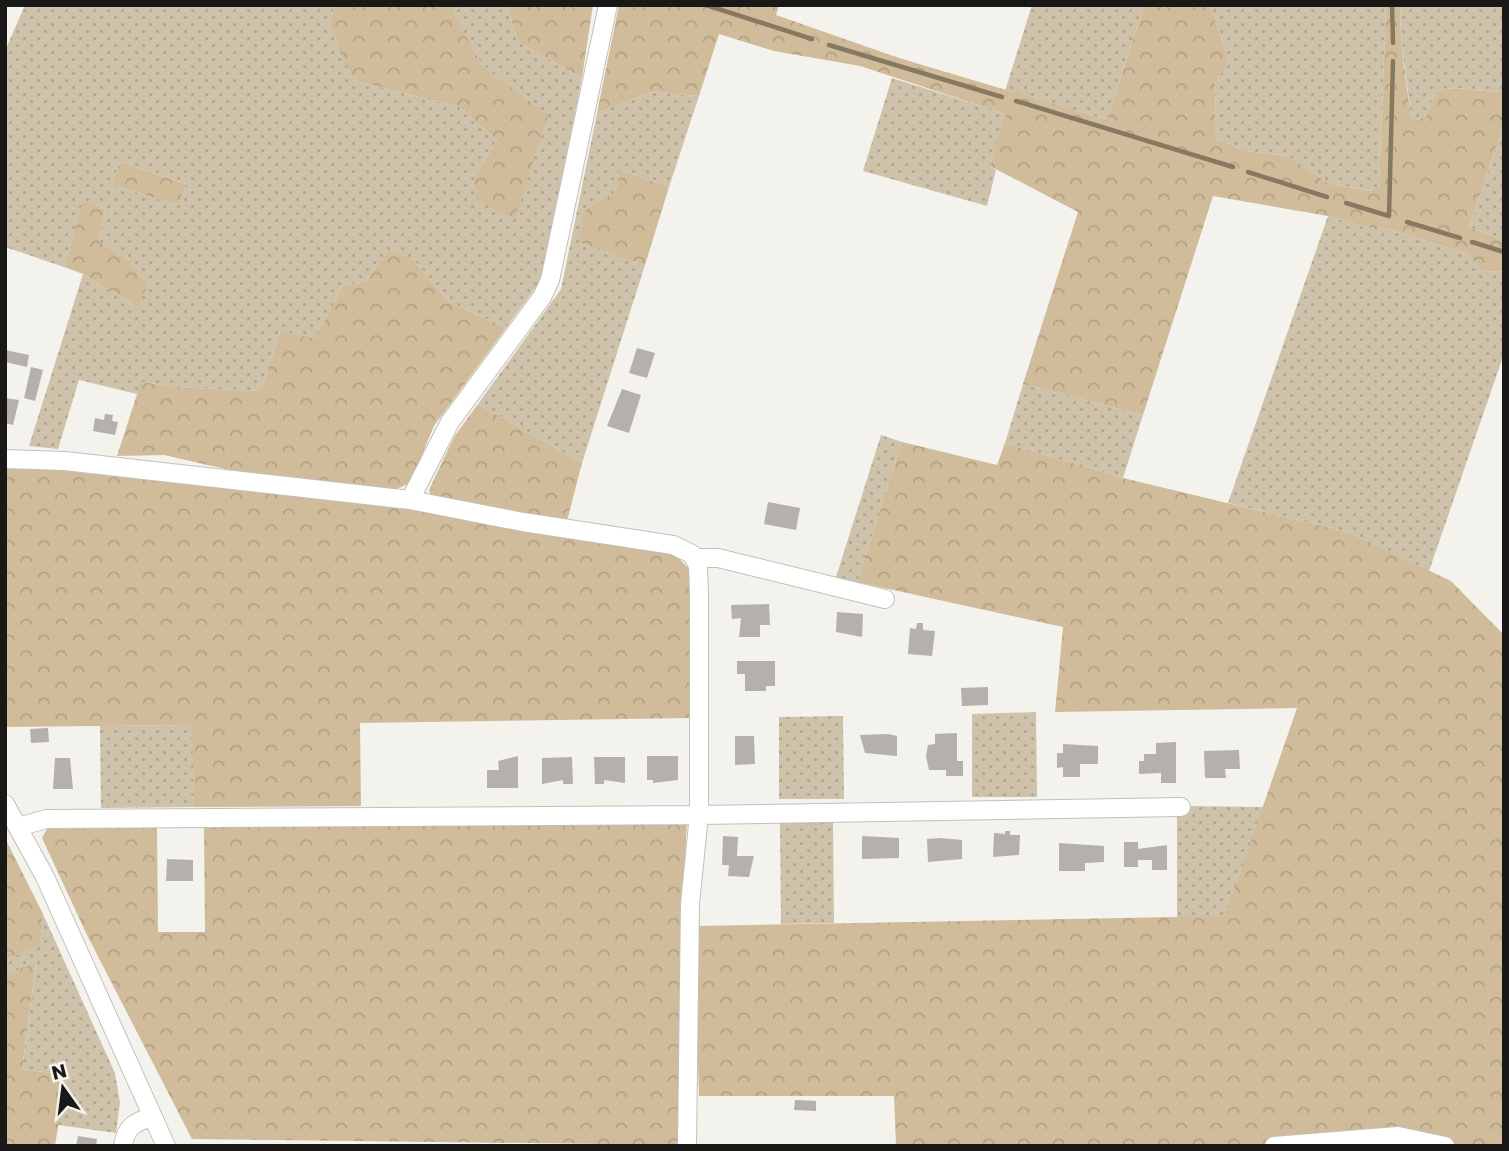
<svg xmlns="http://www.w3.org/2000/svg" width="1509" height="1151" viewBox="0 0 1509 1151" font-family="Poppins,sans-serif">
	<style>
		.grass { fill: url(#grass-dots); fill-rule: evenodd }
		.forest { fill: url(#forest-crowns) }
		.lines { fill: none; stroke-linecap: round; stroke-linejoin: round }
		.stream { stroke: #867960; stroke-width: 4.5 }
		.building { fill: #b4b1ad }
		.minor-casing { stroke: #c2c0bb; stroke-width: 20 }
		.minor { stroke: #fff; stroke-width: 18 }
	</style>
	<defs>
		<pattern id="grass-dots" width="8" height="8" patternUnits="userSpaceOnUse" patternTransform="scale(1.75)"><rect width="8" height="8" fill="#cfc2ab"/><path d="M2 2h.1M6 6h.1" fill="none" stroke="#b1a692" stroke-width="1.8" stroke-linecap="round"/></pattern>
		<pattern id="forest-crowns" width="20" height="18" patternUnits="userSpaceOnUse" patternTransform="scale(1.75)"><rect width="20" height="18" fill="#d0bc9a"/><path d="M2 6a3 3 0 1 1 6 0M12 15a3 3 0 1 1 6 0" fill="none" stroke="#b2a184"/></pattern>
	</defs>
	<rect width="100%" height="100%" fill="#f4f2ed"/>
	<path class="grass" d="M25,5H335L330,20L360,82L459,107L497,140L474,178L547,115L482,65L452,11L460,5H507L518,42L582,78L542,279L506,328L449,302L412,258L389,252L366,281L343,286L315,340L280,331L261,391L177,387L142,382L137,394L79,380L58,449L29,446L83,274L137,306L129,260L99,242L105,209L83,202L64,267L5,247V51ZM120,162L186,184L178,205L112,185Z
		M1032,5H1144L1107,120L1005,91Z
		M1210,5H1386L1379,185L1374,191L1329,184L1288,156L1245,151L1216,138L1215,82L1229,61Z
		M1400,5H1504V92C1480,93 1459,84 1436,91L1426,116L1418,120L1411,117C1407,79 1400,43 1400,5Z
		M892,78L1007,114L990,166L996,170L987,206L863,171Z
		M651,92L699,96L669,187L620,170L615,192L580,242L645,265L582,463L478,404L561,289L597,113Z
		M1504,125V240L1469,227Z
		M1328,216L1369,228L1379,226L1468,254L1482,271L1504,272V354L1429,571L1348,532L1228,503Z
		M1023,384L1143,415L1123,478L1005,443Z
		M881,435L902,442L857,582L836,577Z
		M1036,712L1037,797H972V714Z
		M843,716L844,799H779V717Z
		M193,725L194,807L101,808L100,726Z
		M1187,806L1265,807L1225,917H1177V817Z
		M780,821H833L834,923L781,924Z
		M43,914L115,1073L120,1103L116,1133L58,1125L66,1075L22,1069L36,964L5,975V960L38,946Z"/>
	<path class="forest" d="M335,5H460L453,12L482,65L548,115L515,219L476,200L474,178L497,140L459,107L360,82L343,61L330,20Z
		M507,5H593L582,78L518,42Z
		M619,5H779L776,15L899,58L1107,120L1144,5H1210L1229,61L1215,83L1216,138L1245,151L1288,156L1329,184L1373,191L1379,185L1386,5H1400C1400,43 1406,79 1411,117L1418,120L1426,116L1436,91C1459,84 1480,93 1504,92V125L1469,227L1504,240V272L1482,271L1468,254L1379,226L1369,228L1328,216L1213,196L1143,415L1023,384L1078,212L990,166L1006,114L860,66L774,51L719,34L699,96L651,92L597,113Z
		M120,162L186,184L178,205L112,185Z
		M620,170L669,187L645,265L579,242L586,210L615,192Z
		M83,201L105,209L99,242L129,260L147,287L137,306L83,274L64,267Z
		M389,251L412,258L449,302L506,328L434,426L410,483L392,491L247,474L164,455L117,456L141,382L177,387L261,391L280,331L315,339L343,286L366,281Z
		M478,404L582,463L566,525L434,502L429,490L454,437Z
		M902,442L997,465L1005,443L1123,478L1348,532L1451,581L1504,635V1146H896L894,1096H699L694,926L1225,916L1297,708L1055,712L1063,627L857,582Z
		M5,464L388,506L669,548L689,569L691,718L360,723L361,806L194,807L192,725L5,727Z
		M687,821L682,917V1145L192,1139L86,933L42,838L47,829L157,827L158,932H205L204,826Z
		M5,838L43,914L39,946L5,960Z
		M36,963L22,1069L66,1075L55,1146H5V975Z"/>
	<g class="lines">
		<path class="stream" d="M706,5L812,39
			M1392,5L1393,43
			M829,45L1002,97
			M1016,101L1233,167
			M1248,172L1327,197
			M1346,203L1389,216L1393,61
			M1407,222L1460,238
			M1472,242L1504,252"/>
	</g>
	<path class="building" d="M637,348L655,353L647,378L629,373Z
		M5,350L29,355L27,367L5,362Z
		M31,367L43,370L35,401L24,398Z
		M622,389L641,395L629,433L607,426Z
		M5,398L19,400L13,425L5,423Z
		M105,414L113,415L112,421L118,422L115,435L93,431L95,418L104,420Z
		M768,502L800,508L796,530L764,524Z
		M769,604L770,625H760V637H739L741,618L732,619L731,605Z
		M837,612L863,614L862,637L836,632Z
		M917,623H923V630L935,631L932,656L908,654L910,628L916,629Z
		M737,661H775V686H766V691H745V674H737Z
		M988,687V705L962,706L961,688Z
		M48,728L49,742L31,743L30,729Z
		M957,733V761H963V776H946V770H929L926,756L928,745L935,744V734Z
		M888,734L897,736V756L865,753L860,735Z
		M735,736H754L755,764L735,765Z
		M1176,742V783H1161V773L1139,774V761H1144V754H1156V743Z
		M1063,744L1098,746V764H1080V777H1063V767L1057,768V753H1063Z
		M1239,750L1240,769H1225L1226,778H1205L1204,751Z
		M518,756V788H487V770H499L498,761Z
		M647,756H678V780L653,783V780H647Z
		M572,757L573,784H563V780L542,784V758Z
		M594,757H625V783L604,780V784H595Z
		M55,758H70L73,789H53Z
		M1005,831H1010V835H1020L1019,855L993,857L994,833L1005,834Z
		M723,836L738,837L737,856H754L749,877L728,876L729,865H722Z
		M862,836L899,838V858L862,859Z
		M940,838L962,840V859L928,862L927,839Z
		M1124,842H1138V849L1167,845V870H1152V860H1138V867H1124Z
		M1059,843L1104,846V862L1085,863V871H1059Z
		M167,859L193,860V881H166Z
		M795,1100L816,1101V1111L794,1110Z
		M78,1136L97,1139L96,1146H76Z"/>
	<g class="lines">
		<defs>
			<path id="minor" d="M5,459L65,461L410,500L450,422L542,297L550,280L608,5
				M410,500L523,522L673,545L692,554L698,566L699,592V815L690,904L687,1146
				M694,558H718L885,599
				M5,804L45,877L166,1146
				M18,827L46,819L699,815L1181,807
				M123,1146C126,1127 134,1122 152,1117
				M1274,1146L1398,1136L1445,1146"/>
		</defs>
		<use href="#minor" class="minor-casing"/>
		<use href="#minor" class="minor"/>
	</g>
	<rect width="1509" height="1151" fill="none" stroke="#191816" stroke-width="14"/>
	<g transform="translate(63 1088) rotate(346)" stroke="#f4f2ed" stroke-width="5" paint-order="stroke">
	<path d="M0-5L12 26L0 18L-12 26Z" fill="#191816"/>
	<text y="-10" font-size="19" font-weight="bold" text-anchor="middle" fill="#191816">N</text>
	</g>
</svg>
